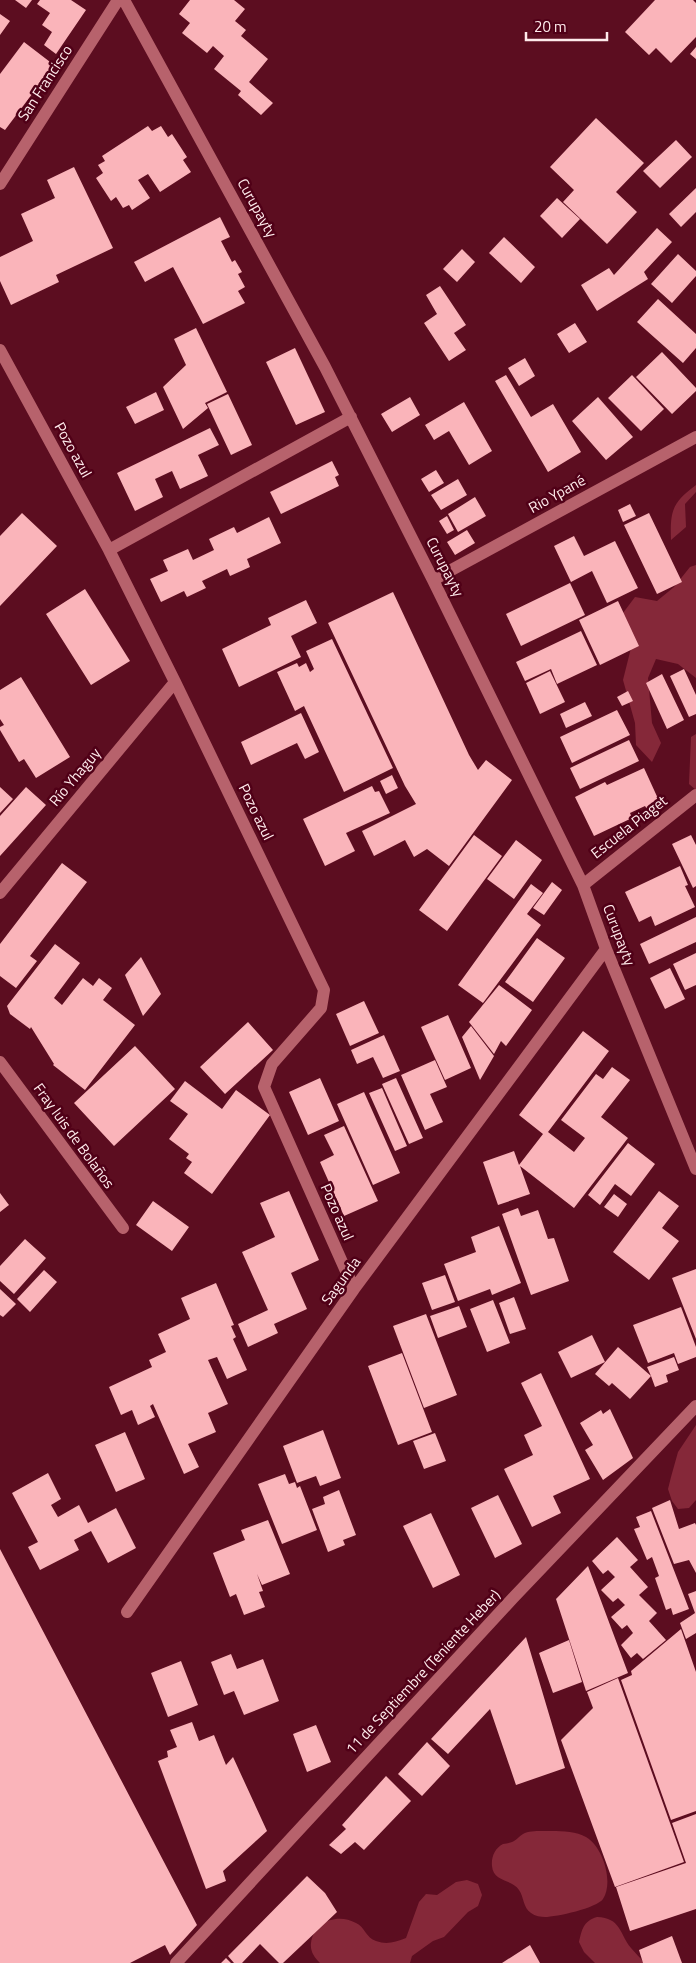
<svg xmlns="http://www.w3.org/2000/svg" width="696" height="1963" viewBox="0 0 696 1963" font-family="'Titillium Web',sans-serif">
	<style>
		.green { fill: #852839 }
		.building { fill: #fab4ba }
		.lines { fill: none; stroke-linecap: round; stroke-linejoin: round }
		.street { stroke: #b7626c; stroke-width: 12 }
		.labels { text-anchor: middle; stroke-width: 5; stroke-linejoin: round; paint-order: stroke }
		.street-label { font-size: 15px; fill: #ffebec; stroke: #500017 }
	</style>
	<rect width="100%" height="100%" fill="#5c0d20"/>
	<path class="green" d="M696,485V492L685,504L686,527L671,540C670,511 672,503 696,485Z
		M696,565V678L678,664L656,659L648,678L652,723L661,743L652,762L636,745L635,723L623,680L634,636L620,617L635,597L657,601L674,587L690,567Z
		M696,734V790L689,784L691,737Z
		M696,1425V1500L689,1508L678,1509L672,1501L668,1489L671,1477L678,1452Z
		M542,1831C555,1831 574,1830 586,1837C603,1847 614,1882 603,1899C597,1908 556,1917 545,1917C541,1917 535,1916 531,1913C523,1908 524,1897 519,1890C512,1879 493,1882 492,1866C491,1857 495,1848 503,1844C507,1843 511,1843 514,1841C518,1839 519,1836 523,1834C528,1831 535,1831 542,1831Z
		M467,1880L478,1884L482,1895L478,1906L468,1912L444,1937L433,1941L412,1956L410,1963H320C314,1957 310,1951 311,1943C314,1921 338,1913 356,1923C365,1927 366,1938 376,1941C387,1945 395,1942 406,1938L419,1902L426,1894L437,1895L456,1882Z
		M597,1917C621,1918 619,1933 631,1948C635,1953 640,1957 644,1963H595L584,1952L579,1942C582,1930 583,1921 597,1917Z"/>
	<path class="building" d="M15,0H32L26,8Z
		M40,0H71L86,10L56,54L44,45L52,32L42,25L50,13L37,4Z
		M190,0H234L245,9L235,21L246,30L241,36L268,59L249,82L273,103L261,115L238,95L241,91L214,69L224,56L213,46L207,53L182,33L190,23L179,14Z
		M655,0H693L696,3V37L671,63L656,48L649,55L625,32Z
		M0,14L10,21L0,35Z
		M24,42L54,65L5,130L0,127V74Z
		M696,47V59L690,54Z
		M596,118L644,163L616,192L637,212L607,244L563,202L574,190L550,167Z
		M148,126L152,131L161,126L168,137L172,134L187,157L183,160L191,172L160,192L148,174L138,180L150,198L132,210L129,205L123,208L116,197L111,201L96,178L103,173L98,165L105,161L102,156Z
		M676,140L692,157L660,188L643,171Z
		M74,167L113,248L56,275L59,282L11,305L0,281V257L33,241L21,214L55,198L47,180Z
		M696,188V212L681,227L669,214Z
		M557,198L580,219L562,238L540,216Z
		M220,217L230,237L221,241L232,262L235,260L242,272L238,274L245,287L238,291L245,303L203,324L173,267L145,282L134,262Z
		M657,228L672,242L644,272L648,279L597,311L581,285L609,268L614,275Z
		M504,237L535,267L521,283L489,253Z
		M462,249L475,262L457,282L443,269Z
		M678,254L696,271V276L672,303L651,284Z
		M440,286L466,325L454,333L466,350L449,361L424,323L437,314L426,295Z
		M658,299L696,334V348L683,363L637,322Z
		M575,323L587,342L569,353L557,334Z
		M196,328L227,392L205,403L208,408L183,429L163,387L186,365L174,339Z
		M295,348L325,412L296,425L266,362Z
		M662,352L696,388V391L672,414L636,377Z
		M525,358L535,376L519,386L508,368Z
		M506,375L531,417L553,404L581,452L548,472L495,381Z
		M632,375L664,409L641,431L608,398Z
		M156,392L164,410L135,424L126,407Z
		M228,394L252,445L231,455L207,404Z
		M410,397L420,415L392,432L381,414Z
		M598,397L633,437L606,460L572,421Z
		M464,402L492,451L469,465L449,431L434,440L425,425Z
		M210,428L219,445L198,455L208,476L180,489L172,471L155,479L163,497L135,511L117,473Z
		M332,461L339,475L335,477L339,486L281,514L270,492Z
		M436,470L444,483L429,492L421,479Z
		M458,479L467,495L441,510L431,495Z
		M475,497L486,516L458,532L448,514Z
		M630,504L636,516L623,522L618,510Z
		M22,513L57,546L0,606V536Z
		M649,513L682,582L657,594L624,525Z
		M447,516L454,530L447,534L439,521Z
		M269,517L281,543L247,559L250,567L230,576L227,569L202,581L206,588L187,597L184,591L161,602L150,579L168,571L163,560L188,549L193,560L214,550L209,539L234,527L237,533Z
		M467,530L475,543L455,555L447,542Z
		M574,536L584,556L615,541L638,588L607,603L592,571L571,582L554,546Z
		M570,583L585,615L521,646L506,614Z
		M85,589L130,661L91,685L46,614Z
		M393,592L469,755L478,770L486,760L512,780L449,866L427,849L414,857L405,840L374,856L362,831L416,804L405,786L328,623Z
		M306,600L317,623L291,636L301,657L239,687L222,649L271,625L268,618Z
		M618,601L639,646L600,665L579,620Z
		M581,631L597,665L557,684L551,669L525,681L516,662Z
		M332,639L393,768L344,792L304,706L295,711L277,672L297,663L299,667L306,663L310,672L314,669L306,651Z
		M684,669L696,695V714L689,717L670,676Z
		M550,671L565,702L540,714L526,683Z
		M662,674L684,720L667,729L646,683Z
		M21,677L70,757L36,778L24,759L19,762L0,730V727L4,725L0,719V690Z
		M628,691L633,701L622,706L617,697Z
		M585,702L592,716L566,728L560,714Z
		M617,710L630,735L572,763L560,737Z
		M301,713L319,752L305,759L297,743L251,765L241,742Z
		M629,740L639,761L580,789L570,768Z
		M644,768L660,803L647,809L645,806L630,813L632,818L594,836L575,797L605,782L607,785Z
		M392,775L398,788L386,794L380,781Z
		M372,786L375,792L379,791L390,813L346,833L355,851L325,866L303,819Z
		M0,787L13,799L0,813Z
		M26,787L46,805L0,856V816Z
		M474,835L502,856L447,931L419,910Z
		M691,835L696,845V886L693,888L672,844Z
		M516,840L542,860L514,899L487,879Z
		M62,863L87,882L30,956L37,961L16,988L0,976V944Z
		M680,866L688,885L685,886L695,907L655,926L651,916L639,922L625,892Z
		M552,882L562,890L544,915L533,908Z
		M531,884L543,893L527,914L541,925L483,1003L458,985Z
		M696,917V942L649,964L640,944Z
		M537,938L565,958L533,1002L505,982Z
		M55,944L80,963L54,998L62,1005L83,978L93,986L99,978L112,988L103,1000L135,1025L85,1090L53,1065L54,1064L31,1027L30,1029L10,1014L7,1006Z
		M696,953V985L685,990L673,964Z
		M141,957L161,994L143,1016L125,975Z
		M670,968L685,999L665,1009L650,978Z
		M499,985L532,1010L506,1046L501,1041L494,1054L469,1022Z
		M364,1001L379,1033L350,1046L336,1014Z
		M448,1015L471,1068L445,1080L421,1027Z
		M248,1022L273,1050L225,1094L200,1067Z
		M471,1026L494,1056L480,1080L462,1037Z
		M583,1031L609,1051L548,1132L574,1152L585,1138L561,1120L596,1074L603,1079L612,1067L630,1080L601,1117L628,1138L574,1208L520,1166L530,1194L498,1205L483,1162L514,1151L519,1165L543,1134L519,1115Z
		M384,1035L400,1071L383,1078L373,1057L357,1064L351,1050Z
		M135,1046L175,1089L114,1146L74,1103Z
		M435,1060L447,1087L430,1094L443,1122L425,1130L401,1075Z
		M320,1078L339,1121L308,1135L289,1092Z
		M396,1078L423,1138L409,1144L382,1084Z
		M185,1081L222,1109L236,1090L270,1115L212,1194L184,1173L192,1162L186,1158L189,1154L169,1139L188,1114L170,1101Z
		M382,1088L407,1146L395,1151L369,1093Z
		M364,1092L400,1173L373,1185L337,1104Z
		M344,1126L378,1201L344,1216L320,1162L334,1155L324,1135Z
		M628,1143L655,1164L631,1196L615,1184L600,1205L588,1195Z
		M289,1191L319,1260L291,1273L307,1309L274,1324L278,1333L248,1347L238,1324L268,1310L242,1252L275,1237L260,1203Z
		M659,1191L679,1206L662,1228L679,1241L649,1280L613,1252Z
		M0,1193L9,1205L0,1212Z
		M614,1194L627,1204L618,1217L604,1207Z
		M153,1201L189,1227L172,1251L136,1225Z
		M518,1208L521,1216L538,1210L548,1239L554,1238L569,1281L531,1295L502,1214Z
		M499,1226L521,1283L492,1295L490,1289L458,1301L444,1264L476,1252L471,1237Z
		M25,1239L46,1258L14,1294L0,1281V1266Z
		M696,1269V1339L672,1278Z
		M44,1270L57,1282L30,1312L17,1299Z
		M445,1275L455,1302L432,1310L422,1283Z
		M216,1283L234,1325L231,1326L236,1337L233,1339L247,1370L227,1379L217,1357L208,1360L228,1404L208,1413L216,1432L188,1444L199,1467L184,1474L153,1404L150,1406L155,1417L138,1425L132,1410L121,1415L109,1387L152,1367L149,1360L166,1352L158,1334L190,1319L181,1298Z
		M0,1289L16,1304L3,1317L0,1315Z
		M514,1297L526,1329L510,1334L499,1303Z
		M493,1300L510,1343L487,1352L470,1309Z
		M459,1306L467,1327L438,1338L430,1316Z
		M681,1307L696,1347V1357L678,1364L674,1353L648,1363L633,1325Z
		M426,1314L457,1395L424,1408L393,1326Z
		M592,1335L605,1362L571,1378L558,1352Z
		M618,1347L651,1376L647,1367L674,1357L679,1370L666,1375L668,1382L655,1387L651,1376L630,1399L612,1383L609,1386L595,1374Z
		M402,1353L432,1432L398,1445L368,1366Z
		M541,1373L590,1479L553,1496L561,1513L532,1527L504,1469L533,1455L524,1435L542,1426L521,1383Z
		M610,1409L633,1458L603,1480L585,1450L593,1445L580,1423L601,1410L603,1414Z
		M323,1430L341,1478L320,1486L316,1476L297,1483L283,1446Z
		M125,1432L145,1479L116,1492L95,1445Z
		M435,1433L446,1461L424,1469L413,1441Z
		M48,1473L61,1499L51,1505L58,1517L79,1505L88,1523L116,1508L136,1548L108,1563L91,1531L74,1540L79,1550L40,1570L28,1547L38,1542L12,1493Z
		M285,1474L289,1484L295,1482L297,1488L300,1486L317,1530L282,1544L258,1484Z
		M339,1490L356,1535L343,1540L345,1545L328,1552L312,1509L325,1504L323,1497Z
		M498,1495L522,1544L495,1558L471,1508Z
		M670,1500L679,1529L695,1523L696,1525V1573L689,1560L674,1564L652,1508Z
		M651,1511L689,1609L673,1615L671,1608L666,1610L655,1578L659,1576L652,1557L647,1560L634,1529L640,1527L636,1517Z
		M431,1513L460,1575L433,1588L403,1526Z
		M268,1520L290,1574L262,1585L257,1574L263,1591L259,1592L265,1607L244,1615L236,1594L230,1597L213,1553L245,1540L241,1530Z
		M617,1537L638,1560L630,1567L648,1587L639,1595L657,1613L649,1621L666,1640L643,1659L637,1653L631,1658L621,1645L633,1633L627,1625L622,1629L611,1617L625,1605L618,1598L613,1602L601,1590L615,1577L608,1570L603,1574L592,1561Z
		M0,1549L197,1925L170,1955L165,1945L130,1963H0Z
		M588,1566L628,1673L586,1691L556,1599Z
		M696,1591V1633L686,1639L680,1623L695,1613L688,1594Z
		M681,1629L696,1672V1811L671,1820L621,1680L632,1675L631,1671Z
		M526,1637L565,1768L516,1785L490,1709L448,1754L431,1739Z
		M569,1640L582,1682L553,1693L539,1653Z
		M231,1654L237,1669L263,1659L279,1701L244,1715L234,1691L224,1695L211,1662Z
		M181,1661L198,1705L168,1717L151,1673Z
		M618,1678L684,1862L615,1887L561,1740L593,1708L587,1692Z
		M192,1722L199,1741L214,1735L226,1765L233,1757L267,1831L223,1871L226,1881L206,1889L158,1761L168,1757L167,1751L177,1747L170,1730Z
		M316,1725L331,1762L307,1772L293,1734Z
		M427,1742L450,1766L422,1796L398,1774Z
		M386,1776L411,1801L364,1850L355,1842L341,1854L329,1845L346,1829L342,1825Z
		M696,1814V1909L630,1931L616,1887L686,1863L672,1823Z
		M307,1876L325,1893L337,1912L283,1963H279L260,1944L242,1963H234L228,1956Z
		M672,1936L682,1963H643L639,1950Z
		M530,1945L540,1963H502Z
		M226,1958L231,1963H221Z"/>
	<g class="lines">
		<path class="street" d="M124,0L325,367L433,580L583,885L606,949L696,1169
			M0,184L118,0
			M0,350L109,550L175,682L324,990L321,1008L272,1064L264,1087L354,1289
			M109,550L351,417
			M433,580L696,437
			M583,885L696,795
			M0,893L175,682
			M0,1062L123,1228
			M127,1612L354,1289L606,949
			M176,1963L513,1598L696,1406"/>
	</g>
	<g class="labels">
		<g class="street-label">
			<text transform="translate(45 83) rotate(-57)" y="5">San Francisco</text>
			<text transform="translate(257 208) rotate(61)" y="5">Curupayty</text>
			<text transform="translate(73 450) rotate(61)" y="5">Pozo azul</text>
			<text transform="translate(557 494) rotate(-29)" y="5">Rio Ypané</text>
			<text transform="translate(445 567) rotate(63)" y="5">Curupayty</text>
			<text transform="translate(75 777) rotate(-50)" y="5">Río Yhaguy</text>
			<text transform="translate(256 812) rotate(64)" y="5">Pozo azul</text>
			<text transform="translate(629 827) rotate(-38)" y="5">Escuela Piaget</text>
			<text transform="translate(619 935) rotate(69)" y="5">Curupayty</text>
			<text transform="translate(74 1136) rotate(54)" y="5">Fray luis de Bolaños</text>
			<text transform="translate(337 1212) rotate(66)" y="5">Pozo azul</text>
			<text transform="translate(341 1281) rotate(-54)" y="5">Sagunda</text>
			<text transform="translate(423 1672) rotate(-47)" y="5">11 de Septiembre (Teniente Heber)</text>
		</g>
	</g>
	<path d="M526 32v8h81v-8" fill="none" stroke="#ffebec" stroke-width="2.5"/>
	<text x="534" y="32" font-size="15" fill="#ffebec" stroke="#500017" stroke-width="4" paint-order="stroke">20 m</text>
</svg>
